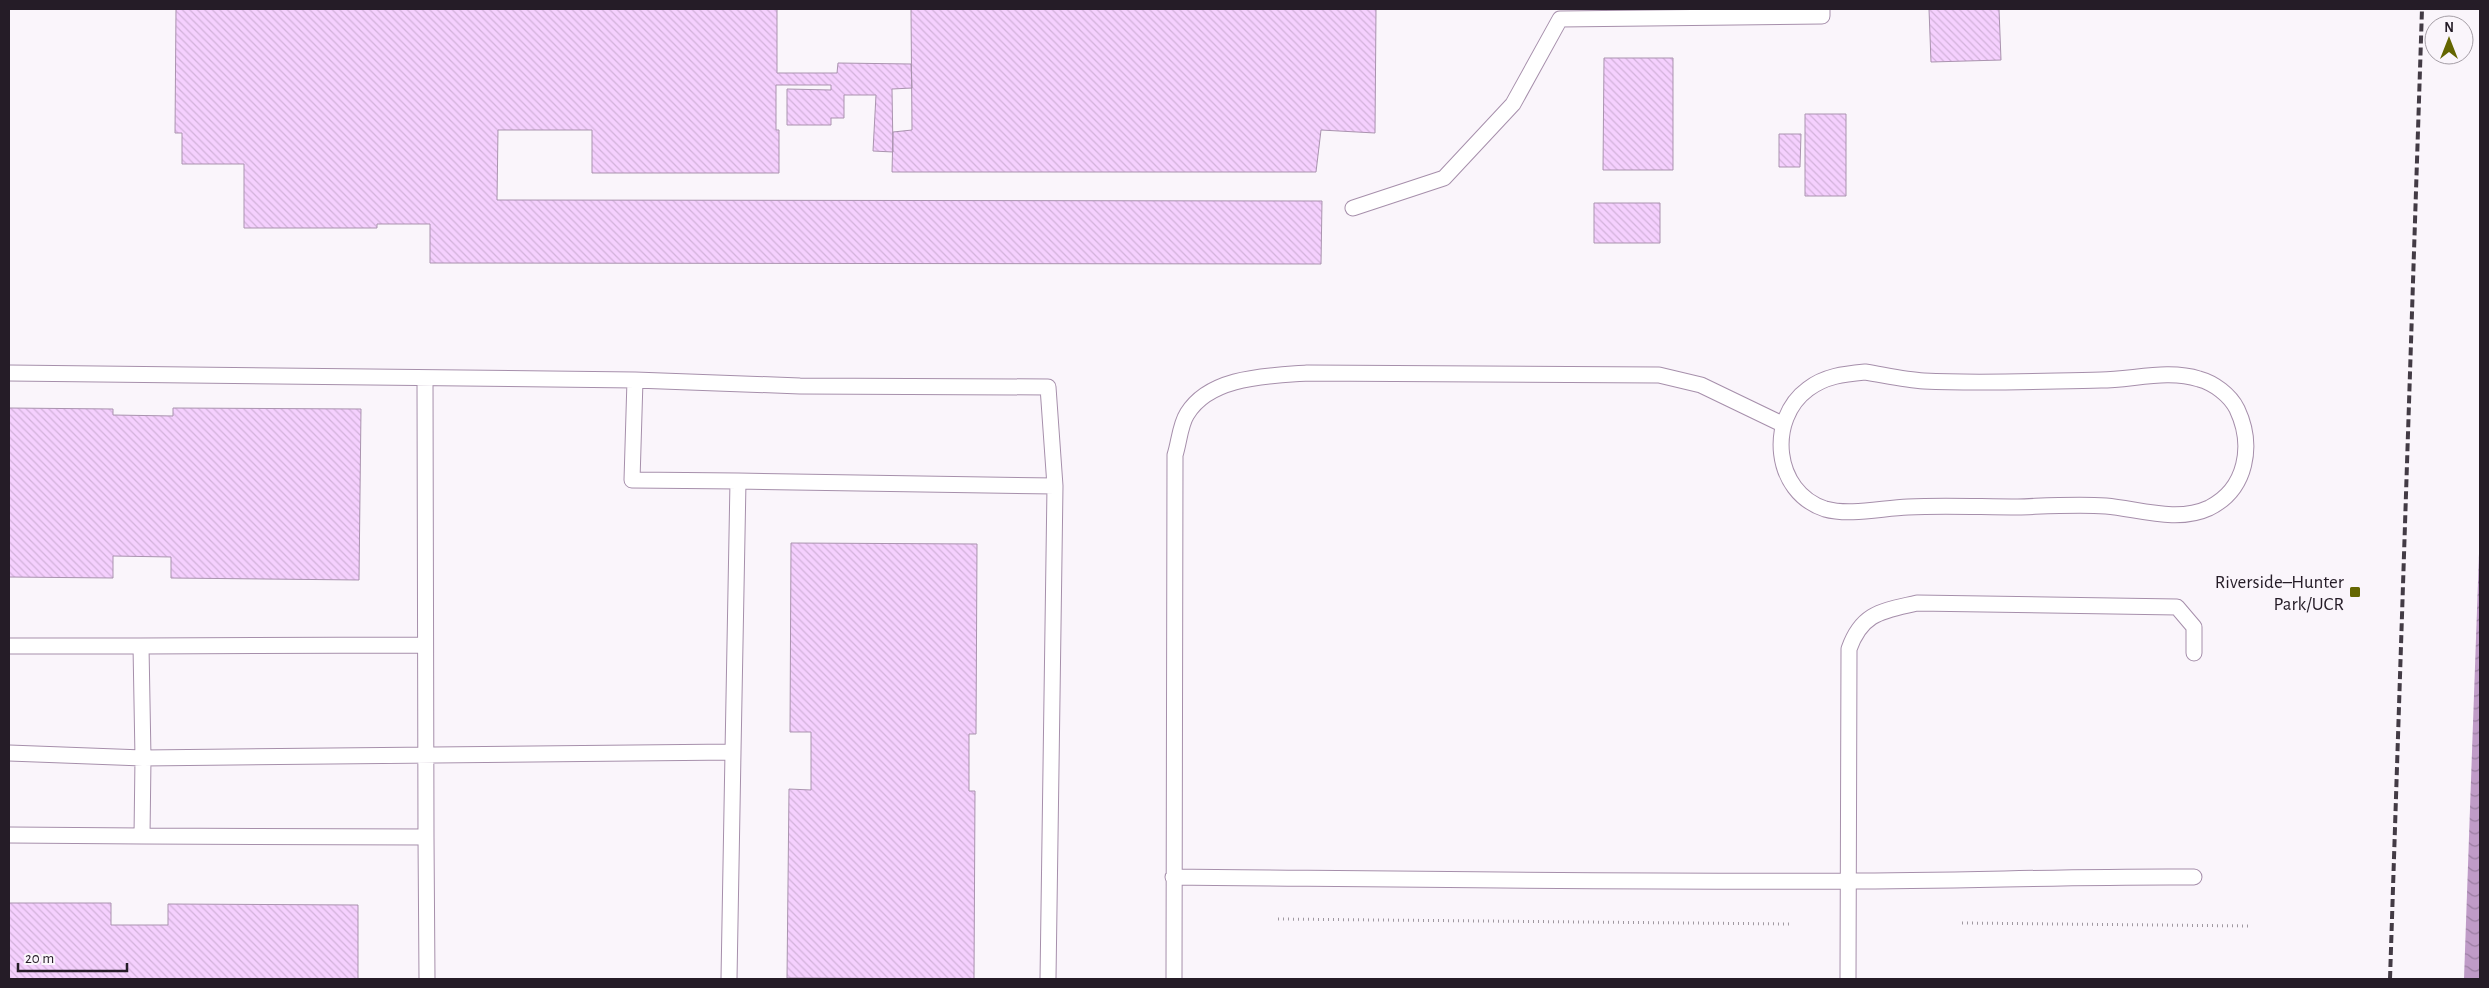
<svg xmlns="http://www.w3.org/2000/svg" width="2489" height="988" viewBox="0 0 2489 988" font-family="'Alegreya Sans',sans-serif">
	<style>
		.water { fill: url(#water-waves) }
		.building { fill: url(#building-back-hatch); stroke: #aa93af }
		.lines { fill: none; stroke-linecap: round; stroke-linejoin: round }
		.lane-casing { stroke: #a68fab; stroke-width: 17 }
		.path { stroke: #a099a1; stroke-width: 3; stroke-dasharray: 1 4; stroke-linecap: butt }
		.lane { stroke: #fff; stroke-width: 15 }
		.rail { stroke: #433b45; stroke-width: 4; stroke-dasharray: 8 4; stroke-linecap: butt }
		.poi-dot { fill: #646601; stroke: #faf5fb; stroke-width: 2 }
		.labels { text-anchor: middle; stroke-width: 4; stroke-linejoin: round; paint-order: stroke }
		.poi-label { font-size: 19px; fill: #251c27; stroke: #faf5fb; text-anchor: end }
	</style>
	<defs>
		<pattern id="water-waves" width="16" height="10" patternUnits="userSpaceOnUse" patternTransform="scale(1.25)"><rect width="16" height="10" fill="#bf9bc7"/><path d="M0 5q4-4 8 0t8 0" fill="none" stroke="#9b7ea2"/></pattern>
		<pattern id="building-back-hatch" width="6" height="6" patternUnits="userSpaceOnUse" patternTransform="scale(1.25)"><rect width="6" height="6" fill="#f5d0fe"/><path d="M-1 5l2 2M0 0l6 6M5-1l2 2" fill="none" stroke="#d2b2da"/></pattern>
	</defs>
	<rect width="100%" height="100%" fill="#faf5fb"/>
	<path class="water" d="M2480,525V979H2464Z"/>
	<path class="building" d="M176,9H777V73H837L838,63L911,64L912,88L892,89L893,152L873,151L876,95H844V118H831V125H787V89L831,90V85H776V130H779V173H592V130H498L497,200L1322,201L1321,264L430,263V224H377V228H244V164H182V133H175Z
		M911,9H1376L1375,133L1321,130L1316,172H892L893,132L912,130Z
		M1929,9H1999L2001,60L1931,62Z
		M1604,58H1673V170H1603Z
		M1805,114H1846V196H1805Z
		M1779,134H1801L1800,167H1779Z
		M1594,203H1660V243H1594Z
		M9,408L113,409V415L173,416V408L361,409L359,580L171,578V557L113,556V578L9,577Z
		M791,543L977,544L976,734H969V791H975L974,979L787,978L789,789L811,790V732H790Z
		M9,903H111V925H168V904L358,905V979H9Z"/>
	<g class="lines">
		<defs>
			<path id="lane" d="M1353,208L1444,178L1513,104L1560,19L1822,16V9
				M1865,372C1884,375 1905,380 1924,381C1983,384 2042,381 2101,380C2132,380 2168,369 2199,379C2214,383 2230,395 2237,409C2254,445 2247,489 2209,508C2177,523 2139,509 2106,506C2077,504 2047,506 2018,507C1981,507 1944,505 1908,507C1882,508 1850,516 1825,509C1773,492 1767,419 1808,389C1825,376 1844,374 1865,372Z
				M9,373L635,380L632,480L738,481L733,752L143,758L141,646H9
				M425,378L426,837
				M635,380L800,386L1048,387L1055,486
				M738,481L1055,486L1048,979
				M141,646L424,645
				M9,753L143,758L142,836L426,837L427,979
				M9,835L142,836
				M1173,877C1397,879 1621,882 1845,881C1962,881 2078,876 2194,877
				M729,979L733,752
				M1174,979L1175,455C1179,443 1180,425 1187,414C1210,376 1268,376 1307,373L1659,375L1701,385L1782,424
				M1848,979L1849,649C1862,612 1883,611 1917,603L2177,607L2194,627V653"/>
		</defs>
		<use href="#lane" class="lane-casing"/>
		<path class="path" d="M1278,919L1789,924
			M1962,923L2252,926"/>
		<use href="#lane" class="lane"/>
		<path class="rail" d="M2390,979L2422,9"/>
	</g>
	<rect class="poi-dot" x="2349" y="586" width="12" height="12" rx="2.5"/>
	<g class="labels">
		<g class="poi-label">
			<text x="2344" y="588">Riverside–Hunter<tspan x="2344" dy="22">Park/UCR</tspan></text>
		</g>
	</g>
	<rect width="2489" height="988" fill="none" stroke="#251c27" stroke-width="20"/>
	<g transform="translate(2449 40)"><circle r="24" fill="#faf5fb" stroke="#a59ea6"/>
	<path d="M0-4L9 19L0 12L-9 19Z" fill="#646601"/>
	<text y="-8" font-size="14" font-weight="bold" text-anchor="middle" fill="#251c27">N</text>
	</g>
	<path d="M18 963v8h109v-8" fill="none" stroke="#251c27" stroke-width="2.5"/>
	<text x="25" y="963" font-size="15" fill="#251c27" stroke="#faf5fb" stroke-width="4" paint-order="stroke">20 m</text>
</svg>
